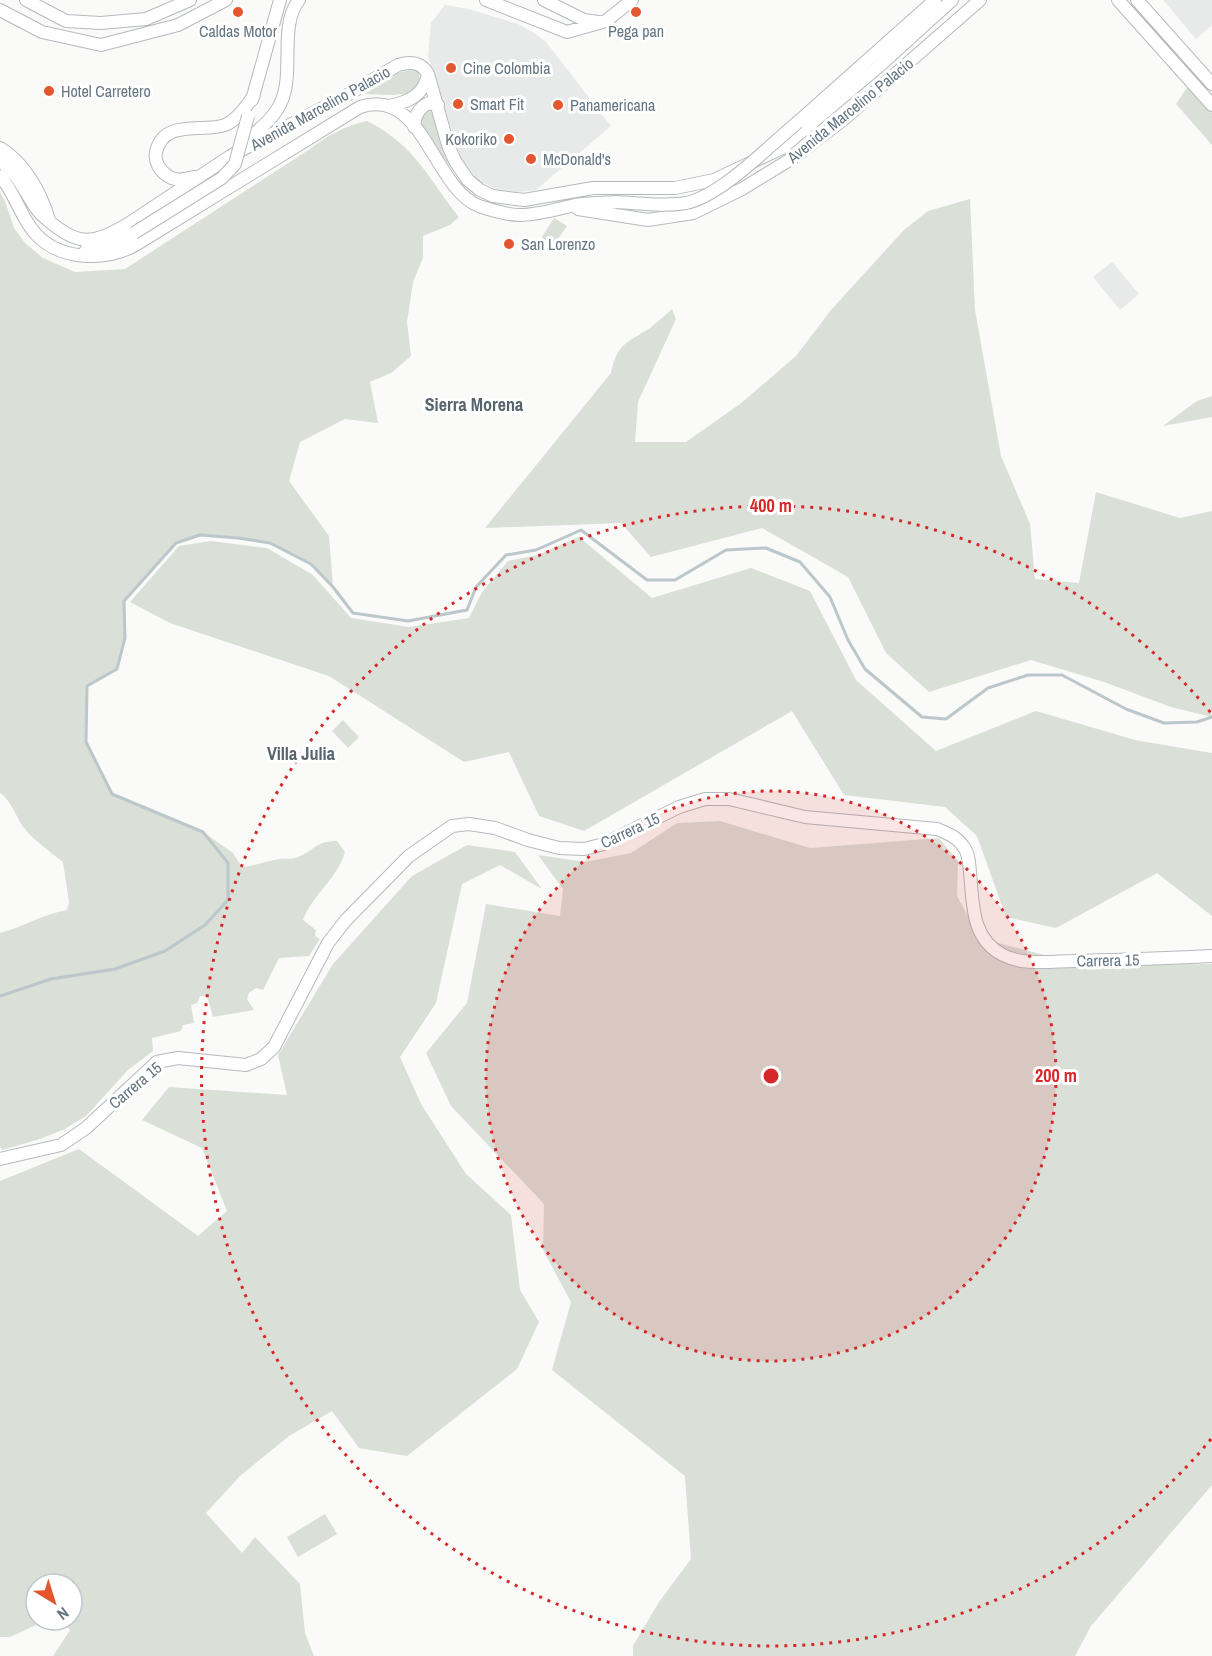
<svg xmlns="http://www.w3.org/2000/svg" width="1212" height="1656" viewBox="0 0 1212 1656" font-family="'Archivo Narrow',sans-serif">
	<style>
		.built { fill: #e8e9e9 }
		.green { fill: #dadfd7 }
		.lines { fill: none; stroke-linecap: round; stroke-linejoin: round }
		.stream { stroke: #bbc7cb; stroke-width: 3 }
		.major-casing { stroke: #b5babe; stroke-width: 14 }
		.major { stroke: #fff; stroke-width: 12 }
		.major-bridge-casing { stroke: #b5babe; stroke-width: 14; stroke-linecap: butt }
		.major-bridge { stroke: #fff; stroke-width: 12 }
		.ring { fill: none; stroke: #d62828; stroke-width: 3; stroke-dasharray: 3 6 }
		.poi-dot { fill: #e4572e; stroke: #fff; stroke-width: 2 }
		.labels { text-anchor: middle; stroke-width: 6; stroke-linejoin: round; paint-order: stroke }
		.poi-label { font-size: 16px; fill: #657683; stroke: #fff; text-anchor: start }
		.street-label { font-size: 16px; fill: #657683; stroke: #fff }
		.neighbourhood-label { font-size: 18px; font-weight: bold; fill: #57646e; stroke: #fff }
		.centre { fill: #d62828; stroke: #fff; stroke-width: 3 }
		.ring-label { font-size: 18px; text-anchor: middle; font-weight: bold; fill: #d62828; stroke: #fff; stroke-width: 6; stroke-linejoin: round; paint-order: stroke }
	</style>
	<rect width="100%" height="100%" fill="#fafaf8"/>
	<path class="built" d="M1163,0H1212V25L1196,39Z
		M445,5L469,9L518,24L534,33L546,42L611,126L536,190L516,192L496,189L478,180L466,167L460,157L428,56L431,23Z
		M1112,262L1139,294L1120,310L1093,277Z"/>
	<path class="green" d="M414,69L419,71C420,81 419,86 412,93L392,95L364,94L389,75Z
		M1188,86L1212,113V145L1176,104Z
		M430,106L462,181L441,155L418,120Z
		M367,121C377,126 387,132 395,139C422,160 438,192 459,217L450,225L423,236V258L413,282L407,322L411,356L391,373L370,382L378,423L345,419L300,442L289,481L329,536L333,587L311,564L270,543L238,538L200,535L176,543L124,601L125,638L117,669L87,686L86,742L112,794L203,832L233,853L242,867C255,866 266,861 279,859C285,858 293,860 298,857C316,850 315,841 337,841L345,852C338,878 312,895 303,920L316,930L315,936L320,939L309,956L279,958L263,990L256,988L249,993L247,999L254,1010L213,1017L207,996H200L197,1003L191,1005L194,1023L183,1025L181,1031L152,1038L153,1051L128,1070L86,1116L63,1130L37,1140L2,1150L0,1146V933C23,927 43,914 67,910L69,902L63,862C49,851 35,841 24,828C15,816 12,801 0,793V192L5,201L14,228L25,243L43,258L75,272L125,269L310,149C328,135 345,126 367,121Z
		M970,199L975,310L1001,456L1030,524L1035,579L1079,583L1096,492L1180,518L1212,511V717L1171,707L1104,682L1031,660L929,692L886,653L848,577L762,528L651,557L621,523L485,528L611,373C617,343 627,343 650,328C658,322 665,315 672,309L676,319L638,402L635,442H686L740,404L796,356L831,310L904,230L928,211Z
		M554,218L567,226L549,252L537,245Z
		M1212,396V417L1163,426L1197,401Z
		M579,537L652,598L751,568L810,591L856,680L936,751L1036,711L1135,740L1212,753V916L1157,873L1056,928L1006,917L977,836L945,807L844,795L792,711L584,831L539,816L509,752L464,762L329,676L170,623L130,602L179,546L211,541L267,548L313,575L351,618L409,627L469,618L482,592L508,561L538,555Z
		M343,720L359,737L348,748L332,731Z
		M720,821L810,848L939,838L958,861L957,896L973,925L995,942L1081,965L1212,964V1485L1091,1626L1075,1656H633V1646L659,1602L691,1559L685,1476L552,1370L571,1302L543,1250L544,1204L451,1106L426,1053L467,1003L486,904L560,916L563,889L538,855L585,862L631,853L677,823Z
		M467,845L515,852L542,889L500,865L462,884L436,1003L400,1057L421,1104L466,1174L511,1215L520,1290L539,1322L517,1369L407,1456L359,1448L332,1411L289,1436L240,1476L206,1513L242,1553L255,1537L300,1584L305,1633L314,1656H53L70,1630L61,1620H72V1584H36V1620H47L10,1637H0V1181L79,1149L198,1236L227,1211L202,1148L142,1120L169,1087L287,1095L278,1055L333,964L412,876Z
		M325,1514L337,1534L298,1557L287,1537Z"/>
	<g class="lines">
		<path class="stream" d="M0,996L51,979L115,969L165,951L205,925L228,900V863L203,832L112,794L86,742L87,686L117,669L125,638L124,601L176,543L200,535L238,538L270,543L311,564L333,587L353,613L408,621L467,610L476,587L506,555L536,550L581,530L647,580H675L726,550L766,548L800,562L830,597L848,640L865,669L922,717L946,719L988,688L1028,675H1062L1126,709L1164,723L1197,722L1212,717"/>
		<defs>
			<path id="major" d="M26,0L66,21L101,23L146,19L190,0
				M486,0L567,32L606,21L632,0
				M544,0L584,20L598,22
				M1118,0L1212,105
				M1137,0L1212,84
				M0,10L42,32L101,45L178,25L226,0
				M252,100L280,0
				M389,106C409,102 424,95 428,74
				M798,122L935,0
				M414,127C415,116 418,108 429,103L438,105
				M242,145C257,130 274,120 282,100C294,70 279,25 299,0
				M0,148C25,163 41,193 49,220
				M0,161C18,173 24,191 36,208C40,214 44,217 49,221C79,247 95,244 128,224L232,155L342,98L398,65C411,61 421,62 428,74L448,145L455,161L468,180L480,190L493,196L524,200L593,188H675L714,180L782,148L877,68L952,0
				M0,176C14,192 19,212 31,228C54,261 106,263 137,244L360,107C423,86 433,188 479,206C491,210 507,215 520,215C538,215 557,209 575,205C588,203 603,203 616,202
				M194,177C185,179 176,182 168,176C160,171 154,162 156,152C164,118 204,133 225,125C237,120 247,106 254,95
				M578,209L648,220L693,213L742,189L796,156L845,118L980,0
				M86,250L113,244L134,233
				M0,1159L61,1145L86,1128L157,1062L178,1058L246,1065L261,1059L274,1047L328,943L346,920L409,856L452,826L469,824L495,828L528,840L559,848L584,849L604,844L679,807L705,799H729L805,817L937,829C947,833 957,837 963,846C969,853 969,863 970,872C973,903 971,939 1003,955C1024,966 1053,961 1075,961C1121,960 1166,958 1212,956"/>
		</defs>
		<use href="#major" class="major-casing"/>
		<use href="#major" class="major"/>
		<defs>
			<path id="major-bridge" d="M616,202C639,203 663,207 686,203C721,196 770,145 798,122
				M134,233L222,178L235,164L248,116"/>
		</defs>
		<use href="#major-bridge" class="major-bridge-casing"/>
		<use href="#major-bridge" class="major-bridge"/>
	</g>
	<circle cx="771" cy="1076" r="285" fill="#d62828" fill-opacity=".12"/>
	<g class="ring">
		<circle cx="771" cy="1076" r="285"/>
		<path d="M1211 1439A570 570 0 1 1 1211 713"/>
	</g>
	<g class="poi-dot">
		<circle cx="238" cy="12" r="6"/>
		<circle cx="636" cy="12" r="6"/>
		<circle cx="451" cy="68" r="6"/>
		<circle cx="49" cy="91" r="6"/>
		<circle cx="458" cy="104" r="6"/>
		<circle cx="558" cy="105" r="6"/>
		<circle cx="509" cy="139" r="6"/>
		<circle cx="531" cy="159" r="6"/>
		<circle cx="509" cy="244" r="6"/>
	</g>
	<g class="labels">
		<g class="poi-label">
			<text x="238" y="37" text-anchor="middle">Caldas Motor</text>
			<text x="636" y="37" text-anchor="middle">Pega pan</text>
			<text x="463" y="74">Cine Colombia</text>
			<text x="61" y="97">Hotel Carretero</text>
			<text x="470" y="110">Smart Fit</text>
			<text x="570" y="111">Panamericana</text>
			<text x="497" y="145" text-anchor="end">Kokoriko</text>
			<text x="543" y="165">McDonald's</text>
			<text x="521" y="250">San Lorenzo</text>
		</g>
		<g class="street-label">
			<text transform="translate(320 108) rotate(-29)" y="6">Avenida Marcelino Palacio</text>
			<text transform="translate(850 110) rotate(-39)" y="6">Avenida Marcelino Palacio</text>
			<text transform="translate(630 830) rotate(-25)" y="6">Carrera 15</text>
			<text transform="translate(1108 960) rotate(-1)" y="6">Carrera 15</text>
			<text transform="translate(135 1085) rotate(-40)" y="6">Carrera 15</text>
		</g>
		<g class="neighbourhood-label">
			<text x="474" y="411">Sierra Morena</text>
			<text x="301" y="760">Villa Julia</text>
		</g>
	</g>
	<circle cx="771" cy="1076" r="9" class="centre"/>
	<g class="ring-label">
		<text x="771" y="512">400 m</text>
		<text x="1056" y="1082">200 m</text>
	</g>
	<g transform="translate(54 1602) rotate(142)"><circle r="28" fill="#ffffff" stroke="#c1c8cd" stroke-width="1.5"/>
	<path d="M0-4.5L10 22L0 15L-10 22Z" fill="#e4572e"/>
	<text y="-9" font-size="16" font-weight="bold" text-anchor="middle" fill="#657683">N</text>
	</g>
</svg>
